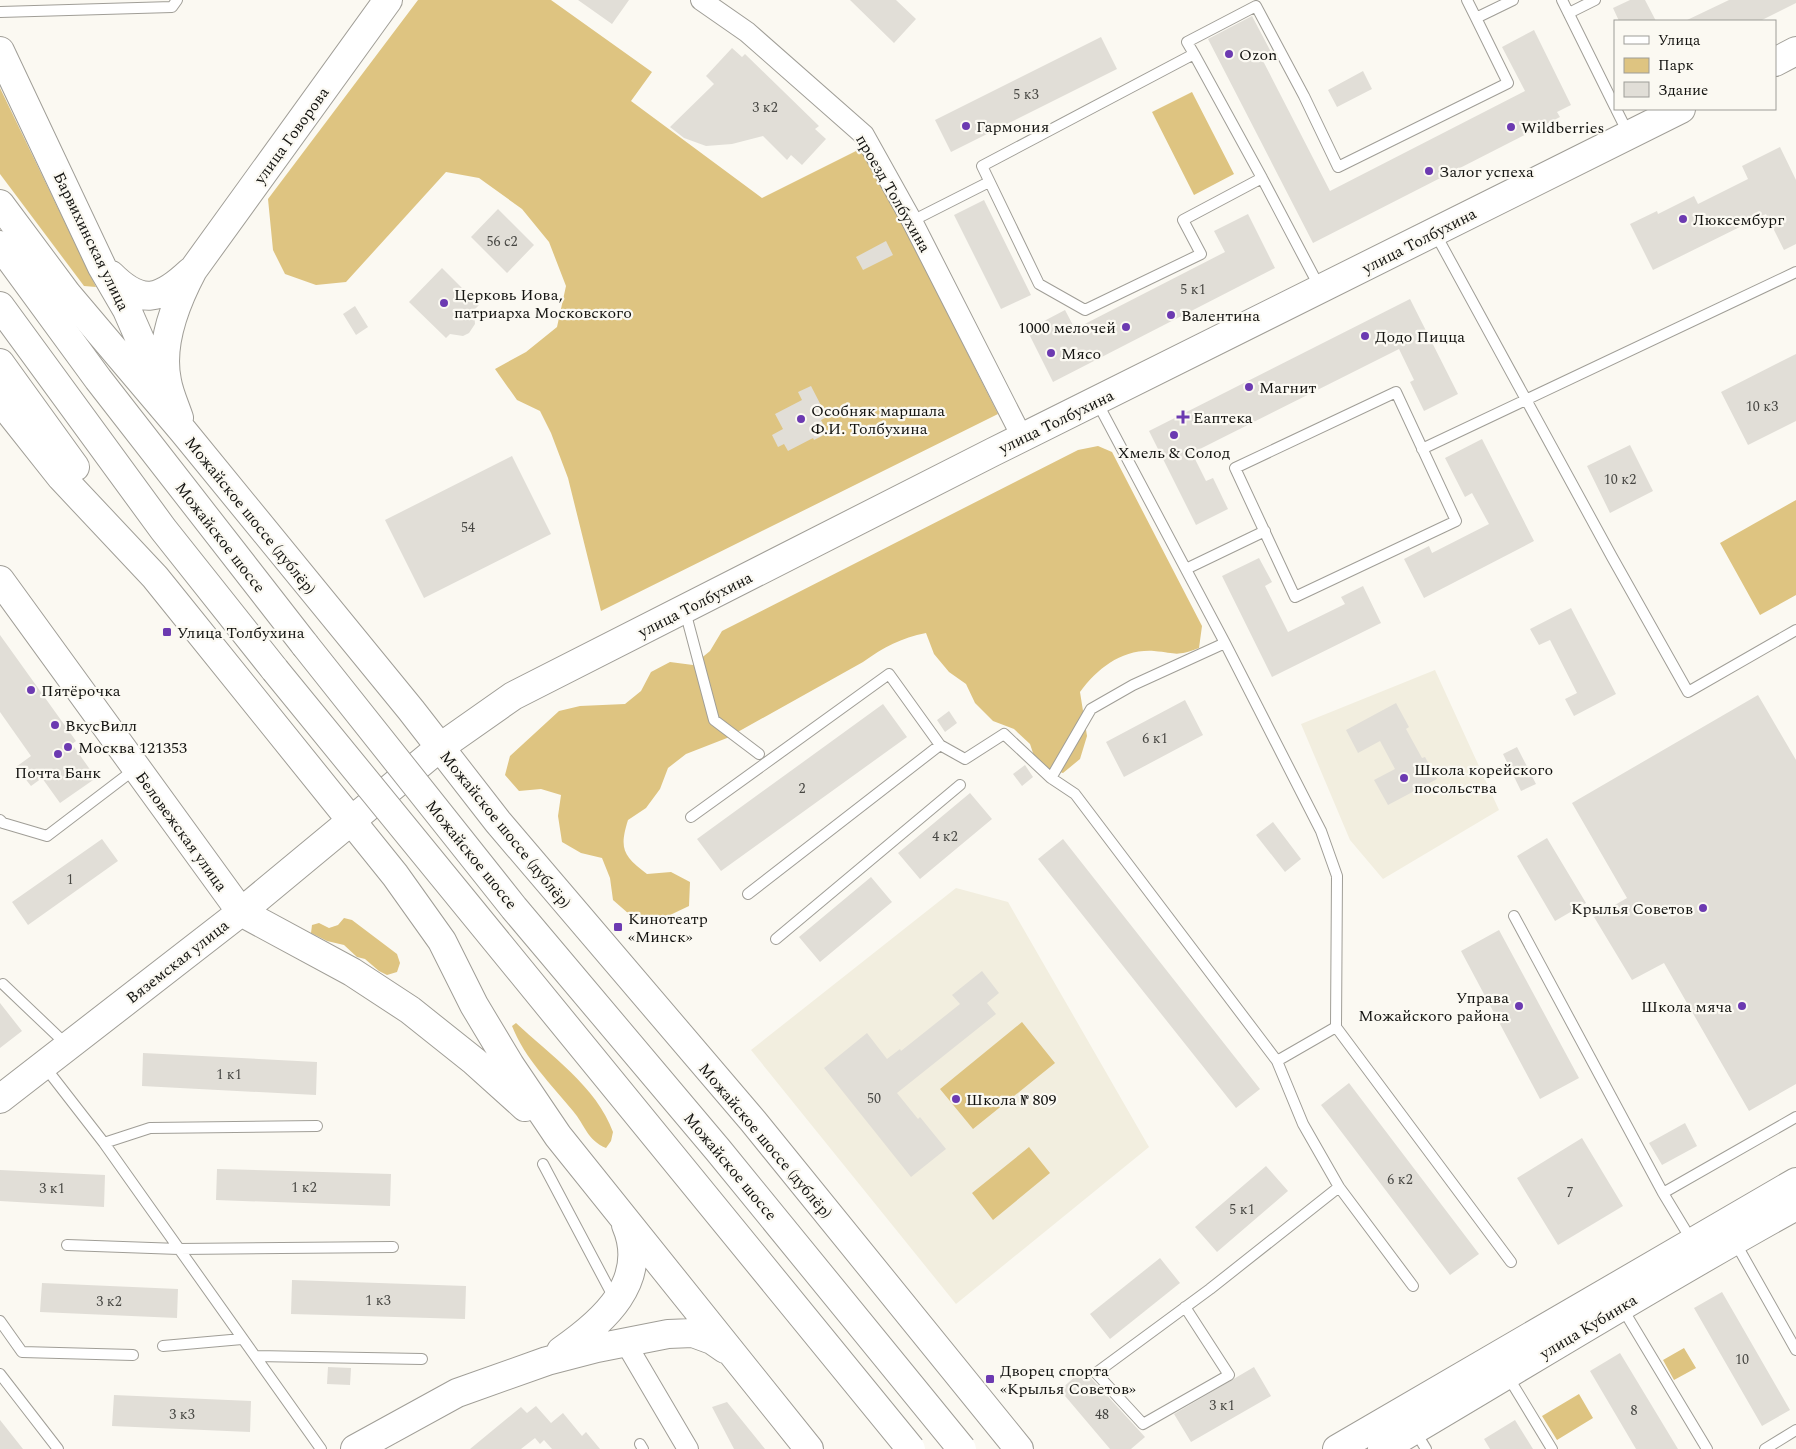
<svg xmlns="http://www.w3.org/2000/svg" width="1796" height="1449" viewBox="0 0 1796 1449" font-family="Spectral,serif">
	<style>
		.built { fill: #f2eedf }
		.green { fill: #dec481 }
		.building { fill: #e1ded7 }
		.lines { fill: none; stroke-linecap: round; stroke-linejoin: round }
		.lane-casing { stroke: #a09e97; stroke-width: 12 }
		.street-casing { stroke: #a09e97; stroke-width: 22 }
		.secondary-casing { stroke: #a09e97; stroke-width: 30 }
		.primary-casing { stroke: #a09e97; stroke-width: 30 }
		.lane { stroke: #fff; stroke-width: 10 }
		.street { stroke: #fff; stroke-width: 20 }
		.secondary { stroke: #fff; stroke-width: 28 }
		.primary { stroke: #fff; stroke-width: 28 }
		.primary-bridge-casing { stroke: #a09e97; stroke-width: 30; stroke-linecap: butt }
		.primary-bridge { stroke: #fff; stroke-width: 28 }
		.poi-dot { fill: #6c3ab1; stroke: #fbf9f2; stroke-width: 2 }
		.labels { text-anchor: middle; stroke-width: 4.5; stroke-linejoin: round; paint-order: stroke }
		.number-label { font-size: 14px; fill: #464642 }
		.poi-label { font-size: 16px; fill: #131310; stroke: #fbf9f2; text-anchor: start }
		.street-label { font-size: 16px; fill: #131310; stroke: #fbf9f2 }
	</style>
	<rect width="100%" height="100%" fill="#fbf9f2"/>
	<path class="built" d="M1435,670L1499,810L1383,879L1350,840L1301,724Z
		M956,888L1008,902L1149,1147L956,1304L751,1050Z"/>
	<path class="green" d="M418,0H551L652,72L631,101L762,198L860,149L874,166L998,414L601,611L568,478L551,433L540,411L517,400L495,369L526,352L557,327L566,286L549,242L522,209L479,178L446,172L346,282L316,285L285,274L273,250L268,199Z
		M0,88L96,287L84,286L0,174Z
		M1192,92L1234,174L1194,195L1152,112Z
		M1098,446L1112,452L1202,626L1199,648C1175,657 1177,653 1154,651C1122,649 1098,668 1080,692L1087,736L1080,759L1063,773L1037,765L1030,744L1014,729L993,721L975,703L966,684L949,672L934,654L926,633C901,638 884,647 863,662L727,738L686,754L668,768L660,789L646,808L628,820C619,849 623,856 647,874L671,872L690,882L689,906L668,916L646,922L629,914L613,900L610,878L602,858L581,853L562,842L558,816L561,795L541,789L519,791L505,775L510,756L559,711L580,706L625,704L641,691L651,672L670,662L693,665L710,651L722,631L1078,450Z
		M1796,500V595L1760,615L1720,543Z
		M344,918L352,920L397,954L400,963L397,972L387,975L379,971L365,959L357,957L344,945L327,941L311,933L312,925L319,923L329,928L338,925Z
		M1022,1022L1055,1063L973,1129L940,1089Z
		M516,1023C549,1054 597,1087 613,1132L611,1141L606,1148C587,1140 585,1125 573,1111C551,1084 525,1059 512,1026Z
		M1029,1147L1050,1173L993,1220L972,1193Z
		M1684,1348L1696,1368L1674,1380L1663,1360Z
		M1579,1394L1593,1418L1557,1440L1542,1416Z"/>
	<path class="building" d="M578,0H629L612,24Z
		M850,0H896L916,19L894,43Z
		M1630,0H1645L1656,21H1619L1613,8Z
		M1729,0H1796V3L1760,21H1685Z
		M1252,16L1271,52L1261,57L1330,191L1525,91L1502,47L1534,30L1571,105L1557,112L1560,117L1313,243L1208,39Z
		M1101,37L1117,69L951,152L935,120Z
		M732,48L742,57L745,54L819,126L815,129L826,139L802,165L791,155L787,160L763,136L732,144L706,146L684,138L670,127L714,84L706,76Z
		M1363,71L1372,89L1337,107L1328,90Z
		M1780,147L1796,180V244L1784,250L1766,214L1653,270L1630,224L1657,211L1658,214L1694,196L1698,204L1748,179L1742,166Z
		M984,200L1031,295L1001,309L954,215Z
		M498,209L534,245L507,273L471,237Z
		M1248,214L1275,268L1053,382L1027,330L1065,310L1075,329L1225,252L1214,231Z
		M886,241L893,255L863,270L856,257Z
		M442,268L479,305L474,310L475,324L469,333L463,336L450,334L446,338L409,302Z
		M1410,299L1458,394L1424,411L1410,382L1414,380L1399,349L1192,453L1206,481L1213,478L1228,509L1196,525L1149,431Z
		M355,306L368,327L356,335L343,314Z
		M1796,354V421L1748,445L1721,392Z
		M811,386L827,417L821,420L828,433L814,440L813,438L788,451L784,444L778,447L772,435L783,429L775,414L802,400L798,392Z
		M1482,439L1534,541L1424,598L1404,559L1429,546L1432,553L1489,524L1472,493L1465,497L1445,458Z
		M1630,445L1653,491L1610,513L1587,466Z
		M512,456L551,534L424,598L385,520Z
		M1259,558L1272,582L1265,586L1288,632L1345,604L1341,597L1363,586L1381,623L1272,677L1222,576Z
		M1571,608L1616,694L1574,716L1565,699L1577,693L1550,640L1539,645L1530,629Z
		M0,635L76,741L72,744L96,778L60,803L42,778L31,786L16,767L31,756L0,712Z
		M1758,695L1796,760V1084L1749,1111L1664,963L1632,980L1594,917L1627,898L1572,803Z
		M1185,700L1203,735L1124,777L1106,742Z
		M1396,703L1409,727L1406,729L1422,758L1425,757L1437,779L1388,805L1374,780L1395,769L1380,741L1358,753L1346,730Z
		M883,704L907,737L721,871L697,839Z
		M949,711L957,723L945,732L937,720Z
		M1517,747L1536,784L1521,791L1503,754Z
		M1025,765L1033,777L1022,786L1013,774Z
		M970,793L992,819L920,879L898,853Z
		M1273,822L1301,859L1285,872L1256,835Z
		M1547,838L1586,903L1555,921L1517,856Z
		M102,839L118,861L28,925L12,902Z
		M1063,839L1260,1089L1236,1108L1038,859Z
		M871,877L892,902L820,962L799,937Z
		M1499,930L1579,1078L1540,1099L1461,951Z
		M982,971L999,993L987,1003L996,1014L897,1093L918,1119L920,1117L946,1149L911,1177L824,1068L867,1033L887,1059L900,1049L901,1051L960,1004L952,995Z
		M0,1003L22,1031L0,1048Z
		M143,1053L317,1062L316,1095L142,1086Z
		M1349,1083L1479,1254L1450,1275L1321,1105Z
		M1685,1123L1697,1146L1662,1165L1649,1143Z
		M1582,1138L1623,1206L1558,1245L1517,1178Z
		M1266,1166L1288,1191L1217,1252L1195,1227Z
		M217,1169L391,1174L390,1206L216,1200Z
		M0,1170L105,1175L104,1207L0,1201Z
		M1160,1258L1180,1283L1110,1339L1090,1314Z
		M292,1280L466,1286L465,1319L291,1314Z
		M42,1283L178,1289L177,1318L40,1312Z
		M1722,1292L1790,1410L1762,1426L1694,1308Z
		M1620,1353L1678,1449H1636L1590,1371Z
		M328,1367L351,1368L350,1385L327,1384Z
		M1254,1367L1271,1396L1191,1442L1174,1414Z
		M1085,1368L1091,1378L1145,1437L1131,1449H1110L1060,1390Z
		M114,1395L251,1401L250,1432L112,1426Z
		M727,1402L765,1449H734L712,1407Z
		M536,1406L551,1423L563,1413L582,1436L586,1432L600,1449H552L544,1440L540,1444L535,1438L521,1449H470L521,1407L527,1413Z
		M0,1420L23,1449H0Z
		M1515,1420L1533,1449H1490L1484,1439Z"/>
	<g class="lines">
		<defs>
			<path id="lane" d="M1467,0L1476,18
				M1562,0L1615,107
				M0,12L172,7L177,0
				M1569,13L1595,0
				M1194,54L1262,178L1183,220L1201,254L1085,310L1039,284L982,166L1194,54L1187,42L1256,6L1304,96L1338,167L1508,83L1476,18L1513,0
				M1616,109L1629,135
				M1262,178L1320,288
				M912,221L989,182
				M1435,233L1612,557L1688,692L1796,630
				M1396,392L1456,521L1295,597L1235,468Z
				M1097,402L1225,643L1321,831L1337,876L1336,1027L1511,1262
				M1422,449L1796,272
				M1186,569L1265,531
				M685,611L714,720L759,754
				M1225,643L1133,685L1091,709L1051,778L1075,794L1277,1061
				M691,817L889,674L940,745
				M0,820L3,823L47,836L135,769
				M748,894L940,745L965,759L1004,734L1051,778
				M1514,916L1663,1193L1692,1241
				M776,939L960,785
				M3,984L67,1045
				M1336,1027L1277,1061L1303,1124L1339,1187L1413,1286
				M45,1067L104,1143L321,1449
				M104,1143L150,1128L317,1126
				M543,1164L614,1298
				M1663,1193L1796,1117
				M1735,1242L1796,1350
				M67,1245L179,1249L393,1247
				M1621,1306L1707,1449
				M1185,1307L1229,1375L1143,1424L1096,1373L1210,1289L1339,1187
				M0,1321L22,1352L133,1355
				M163,1346L242,1339
				M256,1356L422,1359
				M0,1374L58,1449
				M1507,1375L1552,1449
				M1415,1431L1426,1449
				M640,1444L643,1449
				M1765,1449L1796,1430"/>
			<path id="street" d="M701,0L747,32L864,135L912,221L1022,437
				M625,1342L688,1449"/>
			<path id="secondary" d="M0,51L102,267L127,310L163,392
				M1775,62L1796,51
				M0,204L67,294L183,431L411,710L498,822L753,1121L1019,1449
				M111,275C142,306 160,300 190,272
				M0,363L75,467
				M0,400L61,477L155,577L395,875L442,941L474,1005L510,1065L558,1136L809,1449
				M179,418C175,406 169,393 167,381C159,343 176,302 193,270L388,0
				M0,580L241,912L352,972L410,1010L474,1061L525,1107
				M0,1099L241,912L439,748L513,696L993,452L1681,109
				M561,1351C603,1322 650,1281 626,1225
				M355,1449L457,1393L547,1361L597,1348L668,1334L693,1333L712,1340L725,1349
				M1337,1449L1796,1182
				M1382,1449C1520,1368 1656,1283 1796,1206"/>
			<path id="primary" d="M0,245L98,379L305,645
				M0,306L163,529L275,670"/>
		</defs>
		<use href="#lane" class="lane-casing"/>
		<use href="#street" class="street-casing"/>
		<use href="#secondary" class="secondary-casing"/>
		<use href="#primary" class="primary-casing"/>
		<use href="#lane" class="lane"/>
		<use href="#street" class="street"/>
		<use href="#secondary" class="secondary"/>
		<use href="#primary" class="primary"/>
		<defs>
			<path id="primary-bridge" d="M305,645L514,908L718,1150L962,1449
				M275,670C485,931 700,1188 911,1449"/>
		</defs>
		<use href="#primary-bridge" class="primary-bridge-casing"/>
		<use href="#primary-bridge" class="primary-bridge"/>
	</g>
	<g class="poi-dot">
		<circle cx="1229" cy="54" r="5"/>
		<circle cx="966" cy="126" r="5"/>
		<circle cx="1511" cy="127" r="5"/>
		<circle cx="1429" cy="171" r="5"/>
		<circle cx="1683" cy="219" r="5"/>
		<circle cx="444" cy="303" r="5"/>
		<circle cx="1171" cy="315" r="5"/>
		<circle cx="1126" cy="327" r="5"/>
		<circle cx="1365" cy="336" r="5"/>
		<circle cx="1051" cy="353" r="5"/>
		<circle cx="1249" cy="387" r="5"/>
		<path d="M1180.5 409.5h5v5h5v5h-5v5h-5v-5h-5v-5h5z"/>
		<circle cx="801" cy="419" r="5"/>
		<circle cx="1174" cy="435" r="5"/>
		<rect x="162" y="627" width="10" height="10" rx="2.5"/>
		<circle cx="31" cy="690" r="5"/>
		<circle cx="55" cy="725" r="5"/>
		<circle cx="68" cy="747" r="5"/>
		<circle cx="58" cy="754" r="5"/>
		<circle cx="1404" cy="778" r="5"/>
		<circle cx="1703" cy="908" r="5"/>
		<rect x="613" y="922" width="10" height="10" rx="2.5"/>
		<circle cx="1519" cy="1006" r="5"/>
		<circle cx="1742" cy="1006" r="5"/>
		<circle cx="956" cy="1099" r="5"/>
		<rect x="985" y="1374" width="10" height="10" rx="2.5"/>
	</g>
	<g class="labels">
		<g class="number-label">
			<text x="1026" y="99">5 к3</text>
			<text x="765" y="112">3 к2</text>
			<text x="502" y="246">56 с2</text>
			<text x="1193" y="294">5 к1</text>
			<text x="1762" y="411">10 к3</text>
			<text x="1620" y="484">10 к2</text>
			<text x="468" y="532">54</text>
			<text x="1155" y="743">6 к1</text>
			<text x="802" y="793">2</text>
			<text x="945" y="841">4 к2</text>
			<text x="70" y="884">1</text>
			<text x="229" y="1079">1 к1</text>
			<text x="874" y="1103">50</text>
			<text x="1400" y="1184">6 к2</text>
			<text x="304" y="1192">1 к2</text>
			<text x="52" y="1193">3 к1</text>
			<text x="1570" y="1197">7</text>
			<text x="1242" y="1214">5 к1</text>
			<text x="378" y="1305">1 к3</text>
			<text x="109" y="1306">3 к2</text>
			<text x="1742" y="1364">10</text>
			<text x="1222" y="1410">3 к1</text>
			<text x="1634" y="1415">8</text>
			<text x="182" y="1419">3 к3</text>
			<text x="1102" y="1419">48</text>
		</g>
		<g class="poi-label">
			<text x="1239" y="60">Ozon</text>
			<text x="976" y="132">Гармония</text>
			<text x="1521" y="133">Wildberries</text>
			<text x="1439" y="177">Залог успеха</text>
			<text x="1693" y="225">Люксембург</text>
			<text x="454" y="300">Церковь Иова,<tspan x="454" dy="18">патриарха Московского</tspan></text>
			<text x="1181" y="321">Валентина</text>
			<text x="1116" y="333" text-anchor="end">1000 мелочей</text>
			<text x="1375" y="342">Додо Пицца</text>
			<text x="1061" y="359">Мясо</text>
			<text x="1259" y="393">Магнит</text>
			<text x="811" y="416">Особняк маршала<tspan x="811" dy="18">Ф.И. Толбухина</tspan></text>
			<text x="1193" y="423">Еаптека</text>
			<text x="1174" y="458" text-anchor="middle">Хмель &amp; Солод</text>
			<text x="177" y="638">Улица Толбухина</text>
			<text x="41" y="696">Пятёрочка</text>
			<text x="65" y="731">ВкусВилл</text>
			<text x="78" y="753">Москва 121353</text>
			<text x="1414" y="775">Школа корейского<tspan x="1414" dy="18">посольства</tspan></text>
			<text x="58" y="778" text-anchor="middle">Почта Банк</text>
			<text x="1693" y="914" text-anchor="end">Крылья Советов</text>
			<text x="628" y="924">Кинотеатр<tspan x="628" dy="18">«Минск»</tspan></text>
			<text x="1509" y="1003" text-anchor="end">Управа<tspan x="1509" dy="18">Можайского района</tspan></text>
			<text x="1732" y="1012" text-anchor="end">Школа мяча</text>
			<text x="966" y="1105">Школа № 809</text>
			<text x="1000" y="1376">Дворец спорта<tspan x="1000" dy="18">«Крылья Советов»</tspan></text>
		</g>
		<g class="street-label">
			<text transform="translate(291 135) rotate(-54)" y="6">улица Говорова</text>
			<text transform="translate(894 193) rotate(60)" y="6">проезд Толбухина</text>
			<text transform="translate(1419 240) rotate(-27)" y="6">улица Толбухина</text>
			<text transform="translate(92 241) rotate(64)" y="6">Барвихинская улица</text>
			<text transform="translate(1056 421) rotate(-26)" y="6">улица Толбухина</text>
			<text transform="translate(251 515) rotate(51)" y="6">Можайское шоссе (дублёр)</text>
			<text transform="translate(221 537) rotate(52)" y="6">Можайское шоссе</text>
			<text transform="translate(695 604) rotate(-27)" y="6">улица Толбухина</text>
			<text transform="translate(506 829) rotate(51)" y="6">Можайское шоссе (дублёр)</text>
			<text transform="translate(182 831) rotate(54)" y="6">Беловежская улица</text>
			<text transform="translate(472 854) rotate(51)" y="6">Можайское шоссе</text>
			<text transform="translate(177 961) rotate(-38)" y="6">Вяземская улица</text>
			<text transform="translate(766 1140) rotate(50)" y="6">Можайское шоссе (дублёр)</text>
			<text transform="translate(731 1166) rotate(50)" y="6">Можайское шоссе</text>
			<text transform="translate(1588 1326) rotate(-31)" y="6">улица Кубинка</text>
		</g>
	</g>
	<rect x="1614" y="20" width="162" height="90" fill="#fbf9f2" stroke="#9e9d98"/>
	<rect x="1624" y="36" width="25" height="8" fill="#ffffff" stroke="#9e9d98"/>
	<text x="1658" y="45" font-size="15" fill="#131310">Улица</text>
	<rect x="1624" y="58" width="25" height="15" fill="#dec481" stroke="#9e9d98"/>
	<text x="1658" y="70" font-size="15" fill="#131310">Парк</text>
	<rect x="1624" y="82" width="25" height="15" fill="#e1ded7" stroke="#9e9d98"/>
	<text x="1658" y="95" font-size="15" fill="#131310">Здание</text>
</svg>
